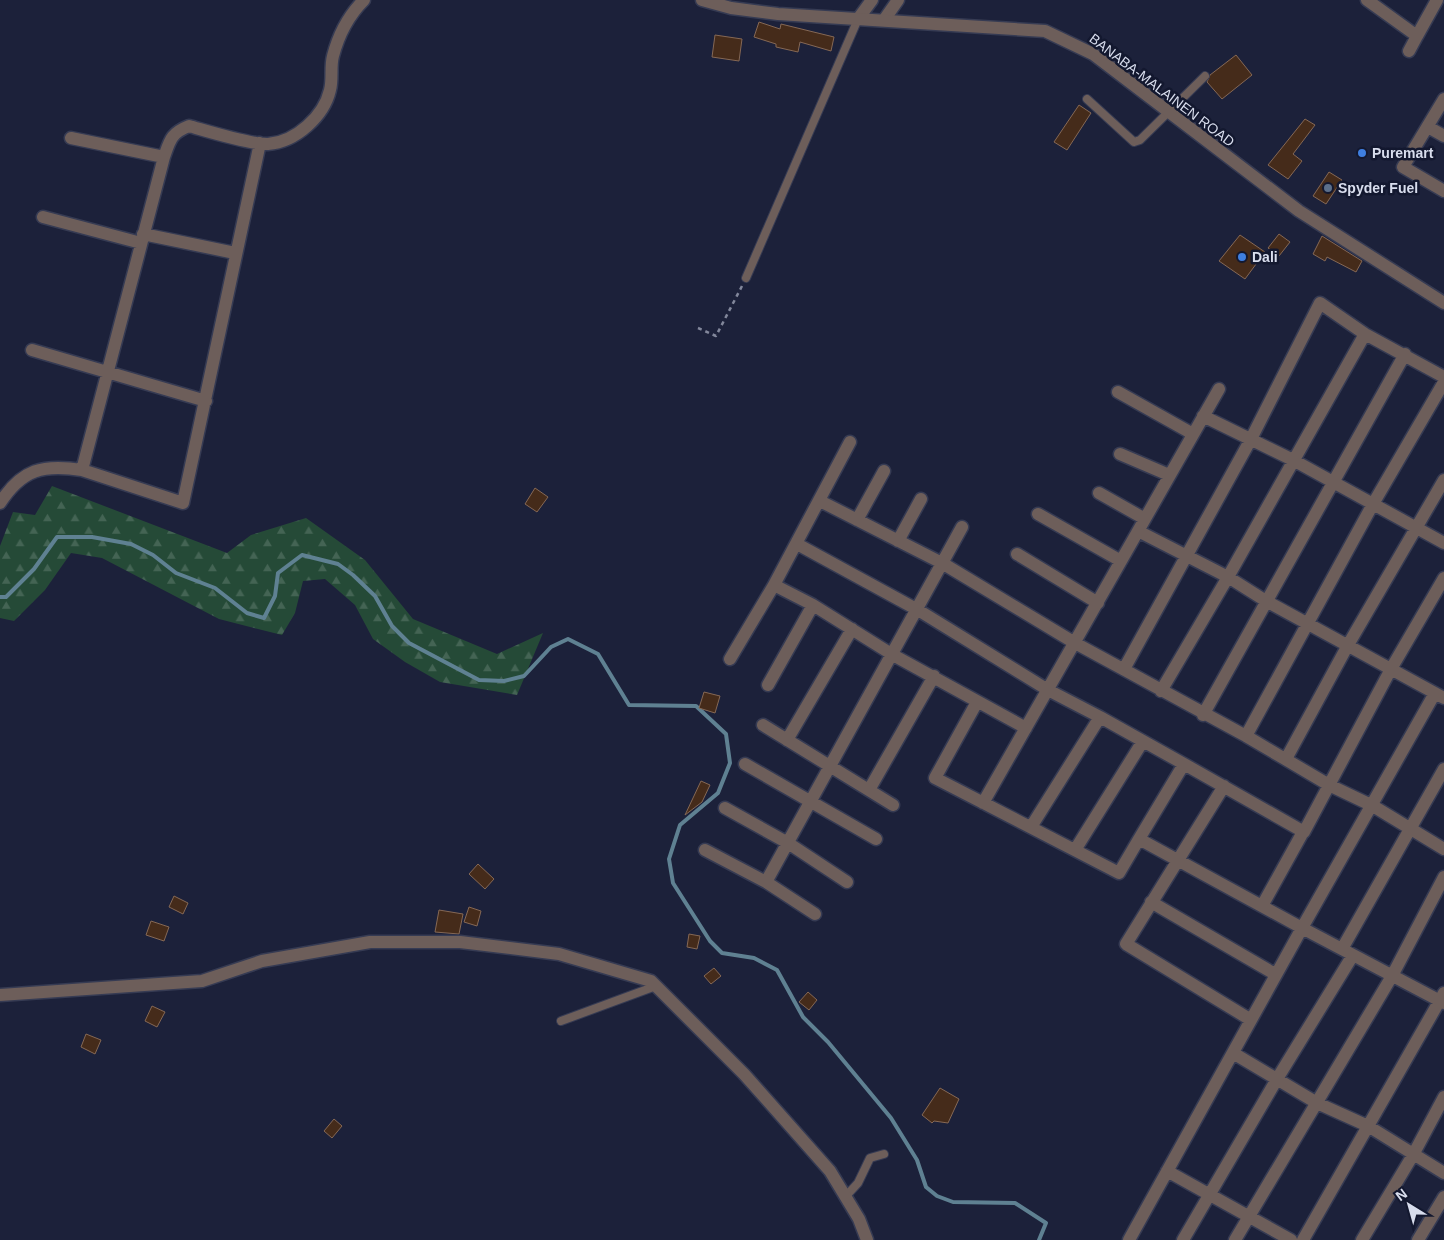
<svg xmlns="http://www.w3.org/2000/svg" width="1444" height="1240" viewBox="0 0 1444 1240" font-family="Arial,sans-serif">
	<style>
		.forest { fill: url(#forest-firs) }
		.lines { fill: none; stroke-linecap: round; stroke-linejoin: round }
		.stream { stroke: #5f8192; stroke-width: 4 }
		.building { fill: #452b1a; stroke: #856855 }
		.service-casing { stroke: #363b53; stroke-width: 10 }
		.minor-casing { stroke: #363b53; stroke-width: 15 }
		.tertiary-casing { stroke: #363b53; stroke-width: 15 }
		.path { stroke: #82879b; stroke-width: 2.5; stroke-dasharray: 4 4; stroke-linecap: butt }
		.service { stroke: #6d5e5a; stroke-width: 8 }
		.minor { stroke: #6d5e5a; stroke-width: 12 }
		.tertiary { stroke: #6d5e5a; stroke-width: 12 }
		.shop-dot { fill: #3f7fe0; stroke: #13182f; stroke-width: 2 }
		.service-dot { fill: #5c6f8a; stroke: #13182f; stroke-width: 2 }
		.labels { text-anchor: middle; stroke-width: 5; stroke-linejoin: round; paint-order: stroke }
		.street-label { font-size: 14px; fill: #d8dded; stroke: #13182f }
		.poi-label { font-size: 14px; font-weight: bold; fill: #d8dded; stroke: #13182f; text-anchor: start }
	</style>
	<defs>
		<pattern id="forest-firs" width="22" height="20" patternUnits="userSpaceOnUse" patternTransform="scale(1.25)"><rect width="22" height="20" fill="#254a37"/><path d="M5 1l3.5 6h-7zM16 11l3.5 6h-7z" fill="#446454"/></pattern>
	</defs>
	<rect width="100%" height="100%" fill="#1c213a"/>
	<path class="forest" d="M52,486L227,553L251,535L306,518L365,560L413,619L497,654L543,633L517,695L440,682L405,662L373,639L355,605L325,579L303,581L295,613L282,635L219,619L102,558L71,553L45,590L14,621L0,618V546L13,512L35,515Z"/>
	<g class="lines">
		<path class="stream" d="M0,597H6L34,569L57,537H92L131,544L153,555L176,573L215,588L247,613L264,618L275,596L278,573L302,555L338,564L353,575L375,596L392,626L409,643L479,680L504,681L524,676L551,647L568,639L598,654L629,705L696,706L726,734L730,763L718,793L680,825L669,859L673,883L710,941L722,953L754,958L777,970L803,1017L828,1042L891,1118L917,1160L926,1187L937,1196L953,1202L1015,1203L1046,1223L1039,1240"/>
	</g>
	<path class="building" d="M759,22L780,29L781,24L834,37L831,51L800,42L798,52L776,47V44L754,37Z
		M715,35L742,39L739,61L712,57Z
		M1236,55L1252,75L1222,99L1207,82L1210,75Z
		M1079,105L1091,113L1067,150L1054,142Z
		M1305,119L1315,125L1293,154L1302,161L1288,179L1268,165Z
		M1329,172L1342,180L1326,204L1313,196Z
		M1279,234L1290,242L1279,256L1268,248Z
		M1240,235L1265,252L1245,279L1219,261Z
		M1322,236L1362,261L1356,272L1327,257L1325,261L1313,254Z
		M535,488L548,497L537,512L525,504Z
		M704,692L720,696L715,713L699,708Z
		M701,781L710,785L702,802L685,815Z
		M478,864L494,879L485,889L469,874Z
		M174,896L188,903L183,914L169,907Z
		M469,907L481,911L477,926L464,922Z
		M439,910L463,914L459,934L435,932Z
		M151,921L169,927L164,941L146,935Z
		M689,934L700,936L697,949L687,947Z
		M714,968L721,976L711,984L704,976Z
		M808,992L817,1000L809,1010L799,1002Z
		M152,1006L165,1012L157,1027L145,1021Z
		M86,1034L101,1040L95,1054L81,1047Z
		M940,1088L959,1099L948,1123L934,1121L932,1123L922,1115Z
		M334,1119L342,1126L332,1138L324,1131Z"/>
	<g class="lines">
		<defs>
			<path id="service" d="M1087,99L1134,142L1140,140L1205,76
				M746,278L858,19
				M561,1021L656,986
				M846,1196L858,1183L870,1158L884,1154"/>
			<path id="minor" d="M1367,0L1417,36L1437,0
				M858,19L872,0
				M884,20L898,0
				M1409,51L1417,36
				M1444,99L1403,167L1444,191
				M1428,127L1444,136
				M71,138L164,157
				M43,217L141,243
				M143,234L235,253
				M32,350L206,401
				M1118,392L1193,434
				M1203,416L1293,460L1444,543
				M1120,454L1169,475
				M82,470L183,503L260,143
				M1099,493L1145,519
				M820,501L942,563L1075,643L1246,736L1329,785L1373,806L1444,849
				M0,503C22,469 43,464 82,470L164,157C170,140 171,133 189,126C207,131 252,145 268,144C296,142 324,116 330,90C333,79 330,67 333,56C339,33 348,16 364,0
				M1038,514L1121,561
				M857,520L884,471
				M1138,531L1228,577L1266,601L1444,698
				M898,541L921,499
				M797,544L918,610L1048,690L1100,717L1184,764L1139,839L1302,928L1129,1240
				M1017,554L1098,603
				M774,585L813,605L893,655L1026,728
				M730,659L774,585L850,442
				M1124,669L1251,439L1320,303L1365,334L1444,377
				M768,685L813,605
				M1161,691L1228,577L1365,334
				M1435,693L1302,928L1444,1003
				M977,702L935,778L1119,873L1139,839
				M1203,715L1405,354
				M763,725L893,805
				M1246,736L1373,504L1444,382
				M787,740L852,629
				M1286,759L1348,645L1444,480
				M745,764L876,839
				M1184,764L1304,832L1391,669L1444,578
				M1224,786L1126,944L1251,1020
				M869,790L934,676
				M983,803L1219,389
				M725,808L788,843L847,882
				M1031,827L1100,717
				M705,850L766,882L815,914
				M1075,850L1143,741
				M766,882L962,527
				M1151,902L1275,974
				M1262,906L1303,832
				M1342,949L1444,769
				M0,995L202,981L262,961L370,942H460L559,954L651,981L744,1074L830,1171L859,1219L867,1240
				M1233,1053L1317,1103L1368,1126L1444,1173
				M1167,1171L1291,1240
				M1183,1240L1277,1079L1353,955
				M1235,1240L1392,976L1444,877
				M1303,1240L1444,993
				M1362,1240L1413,1155L1444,1097
				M1418,1240L1444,1197"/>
			<path id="tertiary" d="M702,0L731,8L778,14L1045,31L1093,54L1299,211L1444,303"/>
		</defs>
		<use href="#service" class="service-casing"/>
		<use href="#minor" class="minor-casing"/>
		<use href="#tertiary" class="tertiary-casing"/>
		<path class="path" d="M698,328L716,336L742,286"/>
		<use href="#service" class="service"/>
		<use href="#minor" class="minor"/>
		<use href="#tertiary" class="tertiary"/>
	</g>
	<g class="shop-dot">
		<circle cx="1362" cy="153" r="5"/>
		<circle cx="1242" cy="257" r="5"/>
	</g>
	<circle class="service-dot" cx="1328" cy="188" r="5"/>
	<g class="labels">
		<g class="street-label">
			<text transform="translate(1162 90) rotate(37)" y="5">BANABA-MALAINEN ROAD</text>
		</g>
		<g class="poi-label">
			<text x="1372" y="158">Puremart</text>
			<text x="1338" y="193">Spyder Fuel</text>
			<text x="1252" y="262">Dali</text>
		</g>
	</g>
	<g transform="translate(1409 1205) rotate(323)" stroke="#13182f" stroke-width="4" paint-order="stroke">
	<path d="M0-4L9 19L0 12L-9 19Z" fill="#d8dded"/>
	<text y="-8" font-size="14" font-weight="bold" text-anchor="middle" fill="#d8dded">N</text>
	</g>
</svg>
